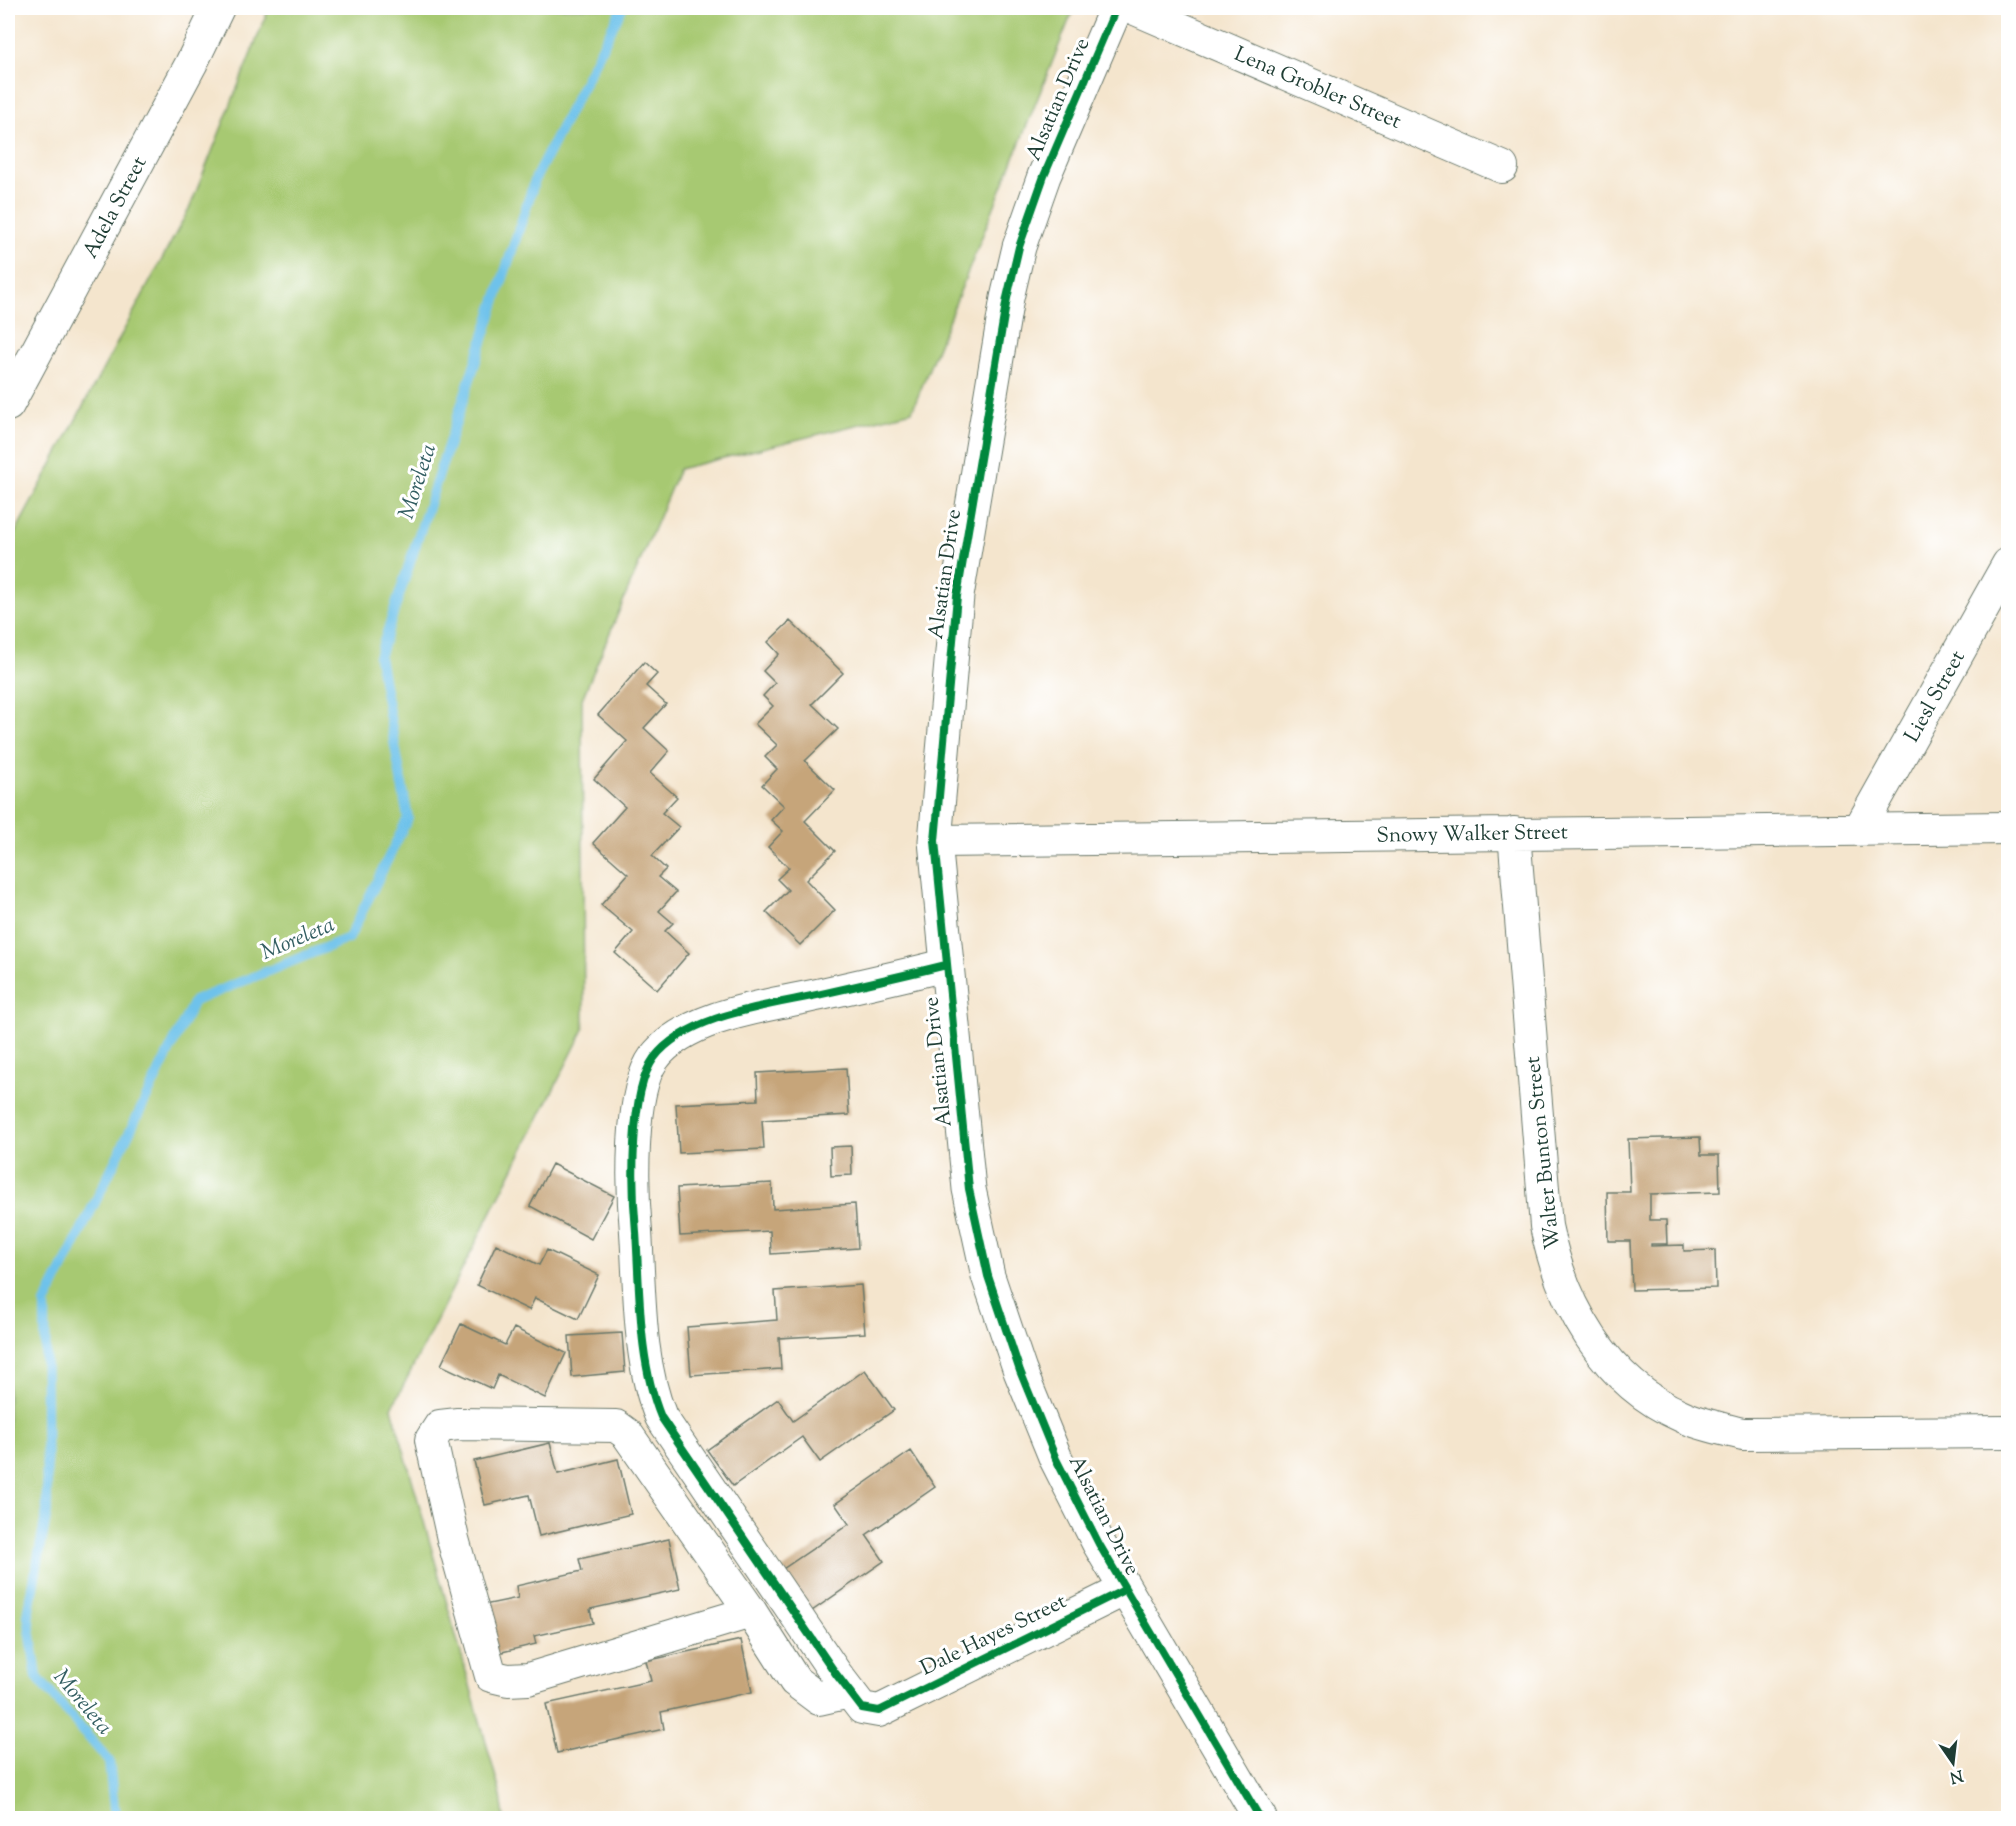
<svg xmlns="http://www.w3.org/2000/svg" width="2016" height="1826" viewBox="0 0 2016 1826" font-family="'Sorts Mill Goudy',serif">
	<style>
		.green { fill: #a7c972; stroke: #638353; stroke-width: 1.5 }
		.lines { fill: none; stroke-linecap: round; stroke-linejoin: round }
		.stream { stroke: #6ec2eb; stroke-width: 10 }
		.building { fill: #c6a57a }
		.street-casing { stroke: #6a786a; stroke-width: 34 }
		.secondary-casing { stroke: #6a786a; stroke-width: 35 }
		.street { stroke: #fff; stroke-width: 32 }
		.secondary { stroke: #fff; stroke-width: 33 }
		.cycleway-casing { stroke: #fff; stroke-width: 11 }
		.cycleway { stroke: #00873e; stroke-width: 8 }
		.labels { text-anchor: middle; stroke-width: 6; stroke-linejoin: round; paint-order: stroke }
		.street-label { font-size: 21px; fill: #1f3d34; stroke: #fff }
		.water-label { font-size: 22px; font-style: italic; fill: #335e62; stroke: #fff }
	</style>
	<rect width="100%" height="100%" fill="#fff"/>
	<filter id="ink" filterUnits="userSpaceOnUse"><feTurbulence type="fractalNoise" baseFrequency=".0167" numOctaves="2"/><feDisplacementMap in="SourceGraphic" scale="12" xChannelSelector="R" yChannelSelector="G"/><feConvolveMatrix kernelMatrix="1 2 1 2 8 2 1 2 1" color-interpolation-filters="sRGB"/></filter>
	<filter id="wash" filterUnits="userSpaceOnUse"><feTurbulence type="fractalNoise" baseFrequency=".008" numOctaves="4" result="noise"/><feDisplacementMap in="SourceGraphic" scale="24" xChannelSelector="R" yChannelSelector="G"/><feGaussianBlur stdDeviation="1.35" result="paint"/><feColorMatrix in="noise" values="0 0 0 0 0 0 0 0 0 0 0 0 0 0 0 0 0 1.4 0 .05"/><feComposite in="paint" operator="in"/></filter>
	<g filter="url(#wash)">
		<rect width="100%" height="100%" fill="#f4e5cd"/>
		<path class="green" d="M269,8H1074L912,411L679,469L582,699L584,1029L392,1408L501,1796L504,1818H8V546L190,207Z"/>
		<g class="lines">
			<path class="stream" d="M115,1818L109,1761L37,1677L28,1615L47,1511L45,1304L194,1001L349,938L408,818L379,657L536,177L622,8"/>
		</g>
		<g id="blocks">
			<path class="building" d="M790,621L843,673L812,704L838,729L805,761L835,790L805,821L835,851L806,880L835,910L800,945L766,912L788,890L777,879L789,868L768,847L783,831L771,820L784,806L762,785L777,769L765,757L777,745L755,724L773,706L763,696L775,683L763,671L779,654L768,642Z
				M644,662L657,674L646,686L666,704L644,728L669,751L650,773L677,797L662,813L679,827L652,856L666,869L658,877L676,892L659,911L673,923L665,931L689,953L657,990L615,953L633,932L601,905L628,874L593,843L625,807L594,779L627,741L598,715Z
				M846,1068L849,1115L762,1120L764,1149L679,1153L676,1104L758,1100L757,1073Z
				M1700,1137L1701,1155H1719L1720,1192L1650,1194V1220H1666L1667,1244H1651V1246L1684,1245V1251L1715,1250L1716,1288L1632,1290L1630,1241H1608L1607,1192H1630L1628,1139Z
				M851,1146L852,1175L831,1176L830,1147Z
				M552,1164L614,1196L591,1239L530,1206Z
				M772,1183L773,1209L855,1204L858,1248L771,1254L770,1231L680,1236L677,1188Z
				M496,1244L539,1265L547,1250L599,1275L578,1319L535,1298L529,1310L477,1285Z
				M861,1285L865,1333L779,1338L781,1369L691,1375L687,1327L777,1320L775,1291Z
				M461,1324L505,1345L514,1328L566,1353L545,1398L498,1375L492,1389L441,1365Z
				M622,1333L625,1372L572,1377L569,1336Z
				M865,1370L894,1410L820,1462L802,1437L733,1486L707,1450L778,1399L793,1421Z
				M550,1443L558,1474L618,1459L631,1514L539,1536L529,1495L485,1505L474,1461Z
				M911,1451L935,1487L866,1535L884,1561L809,1613L780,1571L849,1524L835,1504Z
				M669,1539L680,1589L590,1609L593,1623L534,1636L536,1644L489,1655L479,1606L518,1598L516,1586L582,1571L579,1559Z
				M741,1640L752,1692L661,1712L664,1729L557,1753L546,1704L651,1681L646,1661Z"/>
		</g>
	</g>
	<g filter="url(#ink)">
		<use href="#blocks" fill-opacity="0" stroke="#6a786a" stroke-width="1.5"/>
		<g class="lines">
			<defs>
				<path id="street" d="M1133,8L1502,167
					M8,405L191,64L218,8
					M1860,828L2008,564
					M1514,833L1546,1226C1562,1304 1605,1383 1682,1416C1702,1425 1723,1429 1743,1434L2008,1432
					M935,841L2008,828
					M946,965C906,975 866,984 826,993C775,1005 688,1013 654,1058C629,1092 632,1190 636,1232C640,1292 638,1361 661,1417L836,1674L862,1708L879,1711L1124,1590
					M751,1612L528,1679L508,1680L491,1676L453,1539L431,1440L440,1426L458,1424L616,1426L627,1434L751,1612L795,1681L819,1699L850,1692"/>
				<path id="secondary" d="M1116,8L1044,176L1019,247L1007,298L957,596L935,841L969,1189L988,1276L1020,1371L1056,1459L1099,1544L1260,1818"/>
			</defs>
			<use href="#street" class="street-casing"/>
			<use href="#secondary" class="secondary-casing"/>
			<use href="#street" class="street"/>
			<use href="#secondary" class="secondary"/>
			<defs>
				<path id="cycleway" d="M1116,8L1044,176L1019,247L1007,298L957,596L935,841L969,1189L988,1276L1020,1371L1056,1459L1099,1544L1260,1818
					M946,965C906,975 866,984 826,993C775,1005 688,1013 654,1058C629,1092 632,1190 636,1232C640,1292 638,1361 661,1417L836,1674L862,1708L879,1711L1124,1590"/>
			</defs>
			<use href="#cycleway" class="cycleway-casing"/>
			<use href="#cycleway" class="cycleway"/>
		</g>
	</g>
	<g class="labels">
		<g class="street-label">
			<text transform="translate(1318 87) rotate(23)" y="7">Lena Grobler Street</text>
			<text transform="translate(1057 99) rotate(-67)" y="7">Alsatian Drive</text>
			<text transform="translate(114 207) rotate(-62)" y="7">Adela Street</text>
			<text transform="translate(944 574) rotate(-82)" y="7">Alsatian Drive</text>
			<text transform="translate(1934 696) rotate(-61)" y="7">Liesl Street</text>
			<text transform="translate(1472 833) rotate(-1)" y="7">Snowy Walker Street</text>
			<text transform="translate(937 1062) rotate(-96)" y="7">Alsatian Drive</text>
			<text transform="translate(1542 1153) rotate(-96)" y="7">Walter Bunton Street</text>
			<text transform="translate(1105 1515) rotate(63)" y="7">Alsatian Drive</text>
			<text transform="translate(993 1634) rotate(-26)" y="7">Dale Hayes Street</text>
		</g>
		<g class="water-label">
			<text transform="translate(416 481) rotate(-72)" y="8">Moreleta</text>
			<text transform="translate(297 937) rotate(-23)" y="8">Moreleta</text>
			<text transform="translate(84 1701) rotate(50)" y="8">Moreleta</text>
		</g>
	</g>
	<rect width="2016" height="1826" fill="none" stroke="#fff" stroke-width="30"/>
	<g transform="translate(1953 1763) rotate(166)" stroke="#ffffff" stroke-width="4.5" paint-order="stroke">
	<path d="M0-4.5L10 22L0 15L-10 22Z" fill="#1f3d34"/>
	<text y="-9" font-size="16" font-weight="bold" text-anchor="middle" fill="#1f3d34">N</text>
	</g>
</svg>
